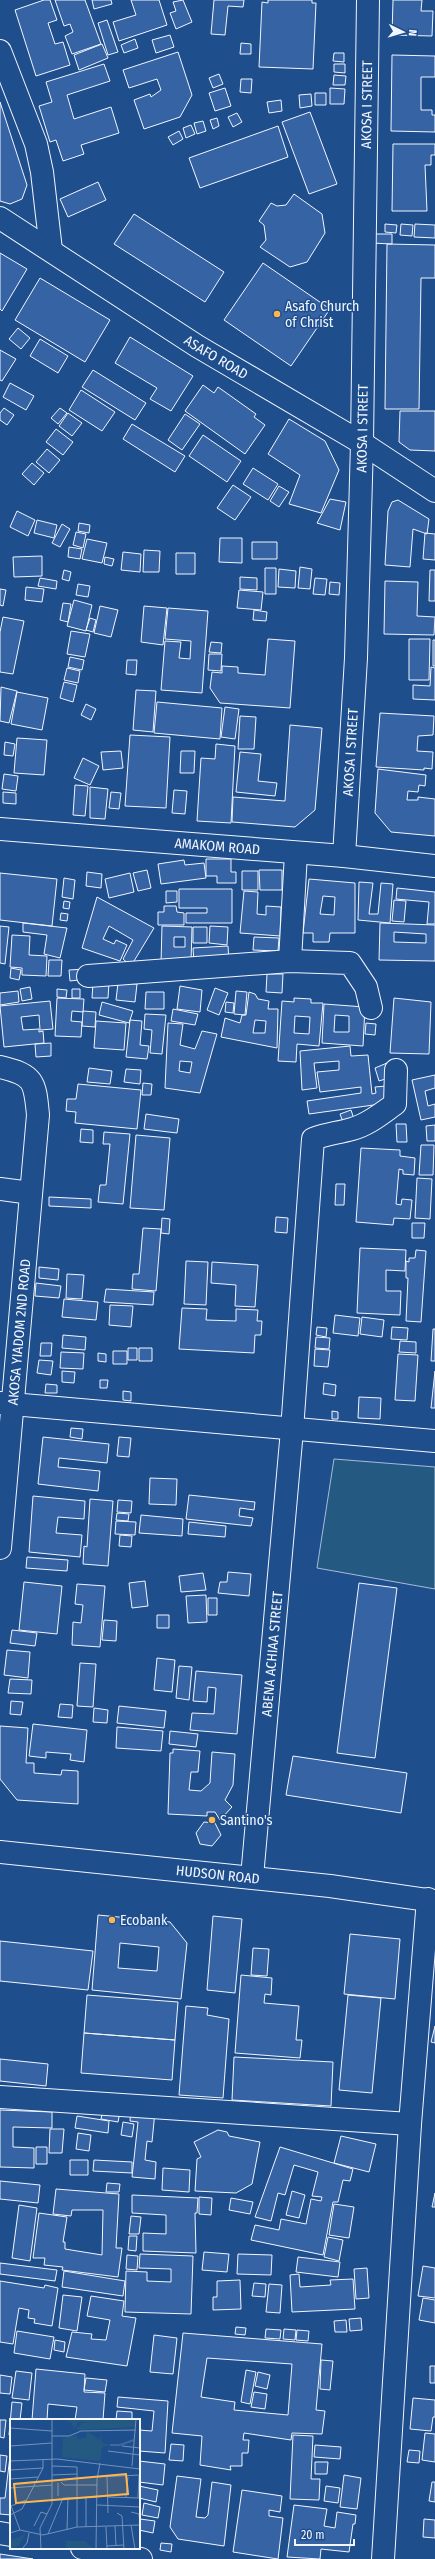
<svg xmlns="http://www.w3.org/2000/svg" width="435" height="2559" viewBox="0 0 435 2559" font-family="'Fira Sans Condensed',sans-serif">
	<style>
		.green { fill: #245a82; stroke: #a8bbd7 }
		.building { fill: #3563a3; stroke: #f2f6ff; fill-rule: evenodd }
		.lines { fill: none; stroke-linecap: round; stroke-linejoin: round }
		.minor-casing { stroke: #f2f6ff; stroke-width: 24 }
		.minor { stroke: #1f4e8c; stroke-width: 22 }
		.poi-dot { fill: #ffb74d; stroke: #1f4e8c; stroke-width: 1.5 }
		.labels { text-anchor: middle; stroke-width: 3; stroke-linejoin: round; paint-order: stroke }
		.street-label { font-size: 14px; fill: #f2f6ff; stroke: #1f4e8c }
		.poi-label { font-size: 14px; fill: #f2f6ff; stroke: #1f4e8c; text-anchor: start }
		.inset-river { fill: none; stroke: #3b69a3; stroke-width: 2 }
		.inset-road { fill: none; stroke: #7391ba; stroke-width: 1 }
		.view { fill: #ffb74d; fill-opacity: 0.15; stroke: #ffb74d; stroke-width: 2 }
		.inset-edge { fill: none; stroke: #f2f6ff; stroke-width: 2 }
	</style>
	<rect width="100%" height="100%" fill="#1f4e8c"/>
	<path class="green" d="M334,1459L435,1467V1589L317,1568Z"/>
	<path class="building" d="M44,0H50L57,20L48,23L55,44L63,42L70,65L36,76L15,10Z
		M55,0H85L101,44L72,54L65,36L73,32L70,24L64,26Z
		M92,0H111L112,4L94,9Z
		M131,0H159L167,25L119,41L113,22L136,15Z
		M183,0L192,22L176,29L170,13L176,11L173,2Z
		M214,0H244L243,7L228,6L225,35L211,34Z
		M268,0H312V3H316L313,69L259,67L262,2L268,3Z
		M393,0H422L421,11H433L432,36L392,35Z
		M107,20L118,52L108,55L98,23Z
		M170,35L174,47L156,53L152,40Z
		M135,39L138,48L124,53L121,45Z
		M241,43L251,44V54H240Z
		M102,44L108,58L79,70L74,55Z
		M178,52L192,95L180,117L144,129L134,100L150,94L151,97L161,90L157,79L129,88L123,70Z
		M334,53H344V62L333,61Z
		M392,55L435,56V77H421V110H432V115H435V132L391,131Z
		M104,64L110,81L67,95L74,119L111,107L119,133L81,145L84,154L63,161L56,140L50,142L39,106L52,102L46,82Z
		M334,64H345V73L334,72Z
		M219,74L223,84L213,88L209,78Z
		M334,75L346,76L345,85H333Z
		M241,79H252L251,93L240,92Z
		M225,88L231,106L215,111L209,93Z
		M330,88L345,89L344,104H330Z
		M315,93H326V105H315Z
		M311,94L312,106L300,108L299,95Z
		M281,100L282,111L269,113L267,102Z
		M0,102L27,185L22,199L10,204L0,201Z
		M310,112L337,184L309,194L282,122Z
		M237,113L242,122L233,127L228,117Z
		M217,118L219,126L213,129L210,120Z
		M203,121L206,131L197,134L194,123Z
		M191,125L195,134L186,138L183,128Z
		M278,126L288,157L200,188L189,158Z
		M179,131L183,139L173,145L168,137Z
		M393,144H435V155H431V165H425L427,211H392Z
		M98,182L106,200L68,217L60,199Z
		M294,194L322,214L325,233L307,262L290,267L260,247L266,240L264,225L259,221L271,203L277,206L286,205Z
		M134,214L224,272L205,302L114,244Z
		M385,224L397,225L396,233L385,232Z
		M401,224L413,225L412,236L400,235Z
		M415,224L435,225V238L414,237Z
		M371,234H392V244L371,243Z
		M387,244L435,245V278H421L419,409H385Z
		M0,253L27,269L2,311L0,309Z
		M263,263L330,309L291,366L224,320Z
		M40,278L110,320L85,362L15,320Z
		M18,328L30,338L21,349L9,339Z
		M130,337L193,376L171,411L150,399L157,388L115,363Z
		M40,339L68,356L58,373L30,356Z
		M0,350L16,359L2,381L0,380Z
		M93,370L146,403L135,420L82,387Z
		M10,383L34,396L26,410L3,397Z
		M203,385L214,393L218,387L256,414L254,417L265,425L245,454L185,411Z
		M81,390L115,412L102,431L69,410Z
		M4,408L14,415L7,425L0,420V413Z
		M60,408L67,413L58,424L51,418Z
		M400,411H435V451L410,450L399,442Z
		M68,413L82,423L72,436L59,426Z
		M185,414L200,424L182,450L168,440Z
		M289,419L325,441L339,470L321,513L289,504L300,475L268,454Z
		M132,424L185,456L175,472L123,439Z
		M56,429L73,442L63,455L46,442Z
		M203,435L241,461L227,482L189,456Z
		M47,449L60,460L49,473L36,462Z
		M32,463L44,473L34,485L22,474Z
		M253,468L278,484L268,500L243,484Z
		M233,485L251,497L235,520L217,508Z
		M279,486L289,492L279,507L270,501Z
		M330,499L346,502L340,530L317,523Z
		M398,500L429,519L427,534L413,529L410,567L385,565L388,511L392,502Z
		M17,511L35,520L28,536L10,527Z
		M37,520L57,525L54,538L34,533Z
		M79,523L90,525L89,533L78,531Z
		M62,524L70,529L60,547L52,543Z
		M76,532L86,534L83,548L73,545Z
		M425,533L435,534V560L423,559Z
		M220,538H242V563L219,562Z
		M87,539L107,543L102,563L82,559Z
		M252,542H277V559H252Z
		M69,547L82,549L80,559L68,557Z
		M144,550L160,551L159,572H143Z
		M123,552L141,554L140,572L121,570Z
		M176,553H195V574H176Z
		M42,556V576L14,577L13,557Z
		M105,557L114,559L112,566L104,564Z
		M300,567L312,569L310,589L298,588Z
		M265,568H276V594H265Z
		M279,569L296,571L295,588L278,587Z
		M64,570L71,572L69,581L62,579Z
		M430,570H435V601H429Z
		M240,577L257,578V590L240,589Z
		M40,578L57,581L56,589L38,586Z
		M315,578L327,579L325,595L313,594Z
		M385,581L418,582L417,616L435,617L434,635L384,634Z
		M330,582L340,583L339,595L329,594Z
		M78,584L90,586L88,597L76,595Z
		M26,587L44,589L42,602L25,600Z
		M0,589L6,590L3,606L0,605Z
		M239,590L263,592L261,610L237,608Z
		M74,600L92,605L86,631L67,626Z
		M63,603L71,604L68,622L60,620Z
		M100,606L118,610L111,637L94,633Z
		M144,606L167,608L163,645L141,642Z
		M168,608L208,611L202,693L161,690L165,641L181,642L179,658L190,659L191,641L165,639Z
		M254,610L267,612L266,621L253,620Z
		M3,617L24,621L13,674L0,672V632Z
		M90,618L96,620L93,632L86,630Z
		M71,631L90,634L85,657L67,654Z
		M268,639L295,641L290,708L220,703L210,688L212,672L222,673V666L238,667V673L265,675Z
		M409,639H430L429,680H409Z
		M433,640H435V666H433Z
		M211,642L222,643L221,653L209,652Z
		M209,654H222L221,671L208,670Z
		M70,657L84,660L82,670L68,667Z
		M127,660H137L136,675L126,674Z
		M431,667L435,668V700L413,699V685L430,686Z
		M67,668L80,671L78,683L64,680Z
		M64,682L77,685L73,702L60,698Z
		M1,687L17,691L9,723L0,721Z
		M136,690L156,691L153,732L133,730Z
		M17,692L48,698L42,730L11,724Z
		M157,702L222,708L220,739L154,733Z
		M86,704L96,709L91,720L81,715Z
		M225,707L239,709L235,739L221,737Z
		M380,713L434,716L433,735L418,736L417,751L433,752L432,769L424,768V770L376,767Z
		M240,716L256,717L254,749H238Z
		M290,725L322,728L315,810L295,827L232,822L233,797L285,801Z
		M130,735L170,737L166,808L125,806Z
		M17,738L47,740L44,775L14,773Z
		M5,742L15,744L13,756L4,755Z
		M216,744L235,746L231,823L197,821L201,758L215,759Z
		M121,751L123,768L103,770L101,752Z
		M181,751H195L194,773H180Z
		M240,752L261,754L258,781L277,783L275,796L236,792Z
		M83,758L99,766L90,785L74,778Z
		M378,769L426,775L425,786L419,785L418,792L408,791L407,800H418V797L435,799V836L391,832L375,813Z
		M4,774L18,776L16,791L2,789Z
		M75,785L88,786L85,816L73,815Z
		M90,787L108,789L105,819L90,818Z
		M174,790L187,791L185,814L172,813Z
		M3,792L16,793V804L3,803Z
		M111,792L121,793L119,809L109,808Z
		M206,859H231V872H236V883H217V876H206Z
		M184,860L185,865L204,863L206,878L161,884L158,864Z
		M147,870L151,888L138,891L133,873Z
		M259,870H282V890H260Z
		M242,871H258V890H242Z
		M87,872L102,874L101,888L86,886Z
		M0,873L57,879L52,926L0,920Z
		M130,873L134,892L109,898L105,879Z
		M64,878L75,880L73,899L62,897Z
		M309,879L355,883V933H330L329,942H313V933H303ZM323,896L335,897L334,915L320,914Z
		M359,882L373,883L369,914H378L381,883L393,884L390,923L358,920Z
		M397,888L435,892V924H427L429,902L396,899Z
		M179,889H232V923H186V913H207V908H179Z
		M166,891H177V902L166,903Z
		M244,891L258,892L257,914L266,915V906L281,907L280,936L240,933Z
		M97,897L154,928L131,966L123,959L133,940L109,926L103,939L114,944L116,940L127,945L120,961L82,948Z
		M394,900L406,901L404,922L392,921Z
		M64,901L70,902L69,909L63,908Z
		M164,906H176L177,912L184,913V925H158V912H164Z
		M61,913L68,914L67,921L60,920Z
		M23,923L67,928L60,958L44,954L47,935L23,932Z
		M380,923L435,925V961L379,960ZM394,932L426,934V943L394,942Z
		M0,926L9,927L5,964L0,963Z
		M162,926L192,927L191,963H161ZM174,937H185V947H174Z
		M210,926L228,927L227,945L209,943Z
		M193,927H207V943H193Z
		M12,935L30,936L29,955L47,956L46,976L22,975V968L10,967Z
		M254,937L279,938L278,951L253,950Z
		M228,946L229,962L194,963L193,948Z
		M49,960H62L61,976H48Z
		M11,968L21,970L19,980L10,978Z
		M85,969L87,979L70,981L69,970Z
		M267,974H283L282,993L266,992Z
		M93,983H109L108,998H92Z
		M118,983L137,984L135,1002L116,1000Z
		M180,986L202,990L200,1012L177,1009Z
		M30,987L32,999L22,1001L20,989Z
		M215,988L228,993L219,1015L207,1010Z
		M57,989L67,990L66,998L57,997Z
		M72,989H80V998H72Z
		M18,991L19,1002L0,1005V993Z
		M236,991L247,992L245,1015L234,1014Z
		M146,992H164V1009H145Z
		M249,992L255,994L258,999L269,1001L268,1009H278L277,1048L221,1037L225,1018L240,1023L242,1015H246ZM255,1020L266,1021L265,1033H253Z
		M57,998L84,999L83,1012L72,1011L71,1021L82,1022L81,1037L55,1036Z
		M294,998L311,999V1003H323L319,1046L297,1044L296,1062L278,1061L282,1001L294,1002ZM295,1016L310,1017L309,1034L294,1033Z
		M394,998L431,1002L429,1054L390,1053Z
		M50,1001L53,1029L40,1030L39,1015L21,1017L23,1030L39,1029V1032L43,1031L44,1043L4,1047L0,1006Z
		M102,1002L133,1011L129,1023L99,1015Z
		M226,1002L234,1003L233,1013L225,1012Z
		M324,1004L365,1007L363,1046L322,1043ZM335,1015L349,1016V1032H334Z
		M173,1009L198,1014L195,1025L171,1021Z
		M83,1011L96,1012L95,1027L82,1026Z
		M145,1014L166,1015L162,1054L150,1053L152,1030L144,1029Z
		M130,1020L142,1021L140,1045L149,1046L147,1059L126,1057Z
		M96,1021L126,1023L124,1050L94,1048Z
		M168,1023L183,1024L180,1045L195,1049L202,1031L217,1034L200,1093L165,1088ZM180,1061L192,1062L190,1073L179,1071Z
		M366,1023L376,1024L375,1035L365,1034Z
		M51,1043V1056L36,1057L35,1044Z
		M350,1046L351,1056L368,1055L372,1094L376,1093L375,1087L386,1086L388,1103L309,1114L307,1101L361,1093V1087L320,1092L317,1072L339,1070V1061L314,1063L317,1088L302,1090L300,1051Z
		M387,1063L392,1077L379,1081L375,1068Z
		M89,1068L112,1071L110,1084L87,1082Z
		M126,1069L141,1070L140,1084L124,1082Z
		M435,1075V1088L425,1091L428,1106L435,1104V1117L421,1120L412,1080Z
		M143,1083L152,1084L151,1095H142Z
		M78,1084L141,1090L137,1129L75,1123L76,1112L66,1111L67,1099H76Z
		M351,1110L354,1119L343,1122L340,1114Z
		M146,1114L179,1119L177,1133L144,1129Z
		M396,1124H406L407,1142H397Z
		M435,1125V1141H427L426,1126Z
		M81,1129L93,1130V1143L80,1142Z
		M104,1132L130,1134L123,1204L98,1202L100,1185H106L110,1144H103Z
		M136,1135L170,1138L164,1210L130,1208Z
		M421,1145H434L433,1175H419Z
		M361,1148L400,1150V1156L415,1158L414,1175L403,1174V1170L399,1169L396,1204L401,1205L402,1199L412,1200L410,1219L394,1218L393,1225L356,1222Z
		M417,1178L432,1179L430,1219L415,1218Z
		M336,1184H345L344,1205H335Z
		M49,1197L91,1199V1208L49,1206Z
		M276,1217L288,1218L287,1233L275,1232Z
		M162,1218L170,1219L169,1234L161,1233Z
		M412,1223H425L424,1238H412Z
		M143,1228L161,1229L156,1291L132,1289L133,1274H139Z
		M360,1248L406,1250L405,1271L386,1270V1291H401L400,1315L357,1313Z
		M416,1250L426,1251L421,1322L406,1321L408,1278H406V1261L409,1262V1258H415Z
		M186,1261L208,1262L206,1305L184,1304Z
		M212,1262L258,1265L255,1307L235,1306L236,1285L211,1283Z
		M39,1267L59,1269L58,1280L39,1278Z
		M67,1274L84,1275L82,1299L66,1298Z
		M36,1283L61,1286L59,1298L35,1296Z
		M106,1289L154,1292L153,1305L104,1302Z
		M64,1299L98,1302L96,1320L62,1317Z
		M110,1305L133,1306L131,1327L109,1325Z
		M182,1308L207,1309L206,1320L236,1321V1309L258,1310L257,1321H262L261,1335H255L254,1353L179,1349Z
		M335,1315L360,1318L358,1336L333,1333Z
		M362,1317L384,1320L382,1337L360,1334Z
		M317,1327L327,1328L326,1337L316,1335Z
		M392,1327L408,1328L407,1340L391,1339Z
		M433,1329H435V1361H431Z
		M63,1335L86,1337L85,1350L62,1348Z
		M316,1337L330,1338L329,1349L315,1348Z
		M400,1341L416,1342V1353L399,1352Z
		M41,1343H52L51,1356H40Z
		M128,1348H137V1360H128Z
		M139,1348H152V1361H139Z
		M315,1349L330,1350L328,1367L314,1366Z
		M113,1351H127V1364H113Z
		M61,1352L84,1353L83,1369L60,1368Z
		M98,1353L106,1354V1362L98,1361Z
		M398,1354L418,1355L415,1401L395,1400Z
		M39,1360L53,1361L51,1375L37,1373Z
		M62,1371L75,1372L74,1383L62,1382Z
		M435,1371V1408H431Z
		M100,1380H108L107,1388H100Z
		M324,1383L336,1385L335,1396L323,1394Z
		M46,1384L57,1385V1393H45Z
		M123,1391L131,1392V1401L123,1400Z
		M359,1397L381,1398L380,1419L358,1418Z
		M332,1411L338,1412V1419H332Z
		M71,1428L83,1429L82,1439L70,1437Z
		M43,1437L109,1444L107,1463L59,1458L58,1467L100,1471L98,1491L38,1484Z
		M119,1437L131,1438L129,1457L117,1456Z
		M150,1478L177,1479L176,1505L149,1504Z
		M189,1495L255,1502L254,1510L240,1508L239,1516L253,1518L251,1526L186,1519Z
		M33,1496L85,1501L84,1519L58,1517L56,1533L82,1535L80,1557L29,1552Z
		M90,1499L113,1501L108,1566L83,1564L84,1546L87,1547Z
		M118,1500L132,1501L131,1513L117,1512Z
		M117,1513L129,1514L128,1521L116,1520Z
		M141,1515L183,1519L182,1536L139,1533Z
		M116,1521L136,1522L135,1535L115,1534Z
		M189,1522L226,1526L225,1537L188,1534Z
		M120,1535L132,1536L131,1547L119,1546Z
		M27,1557L68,1560L67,1571L26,1568Z
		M228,1572L251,1574L249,1596L218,1593L220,1582H227Z
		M203,1573L206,1590L181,1592L179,1576Z
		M145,1581L148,1606L132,1608L129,1583Z
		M24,1582L62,1586L57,1634L19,1630Z
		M359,1583L397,1588L375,1758L337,1753Z
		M77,1584L105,1586L100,1647L72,1645L73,1622L81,1623L83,1605L75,1604Z
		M206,1595L207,1622L188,1623L186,1596Z
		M208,1598H217V1615H208Z
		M157,1615H169V1628H157Z
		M104,1620L117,1621L116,1641L102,1640Z
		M12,1630L37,1633L35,1646L10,1643Z
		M7,1650L30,1652L28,1678L4,1675Z
		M157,1658L175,1660L172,1692L154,1690Z
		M80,1663L96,1664L93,1707L77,1706Z
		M179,1666L192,1667L189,1700L176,1698Z
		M196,1671L242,1675L237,1734L190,1730L192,1713L214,1714L216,1688L208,1687L207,1702L193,1701Z
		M10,1679L32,1680L31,1694L8,1693Z
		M11,1701L23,1702L21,1715L10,1714Z
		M60,1704L73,1705L72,1718L58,1717Z
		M119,1706L166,1711L164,1728L117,1723Z
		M94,1708L108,1710L107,1723L93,1722Z
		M33,1724L87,1730L84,1762L70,1760L71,1754L46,1752V1758L29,1756Z
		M0,1726L28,1728L26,1763H34V1773L61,1775L62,1770L78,1771V1804L17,1800L0,1779Z
		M117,1727L163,1731L161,1751L116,1748Z
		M170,1731L198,1734L196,1747L169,1744Z
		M173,1749L200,1751L198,1772H191L189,1790L201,1791L210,1783L212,1752L235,1754L233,1785L225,1800L232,1807L220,1820L215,1812H207V1816L168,1814L170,1753H173Z
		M293,1756L407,1773L401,1813L286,1795Z
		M204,1822L215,1823L221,1835L212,1846L200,1844L196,1833Z
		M98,1915L170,1922L187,1943L181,1999L92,1990ZM120,1943L159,1947L157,1971L118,1968Z
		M213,1916L242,1919L235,1993L207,1990Z
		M350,1934L400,1939L395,1999L344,1994Z
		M0,1941L93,1951L88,1990L0,1981Z
		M253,1948L269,1949L267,1976L251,1975Z
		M241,1975L272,1978L271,1995L265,1994L264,2003L299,2006L296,2040H302L300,2058L235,2053Z
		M87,1995L178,2002L175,2040L84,2033Z
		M348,1995L381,1998L372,2093L339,2090Z
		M186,2006L208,2008L207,2015L229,2019L223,2098L179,2095Z
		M435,2026V2043L431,2042Z
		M84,2033L175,2040L172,2080L81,2073Z
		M234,2057L333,2062L331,2106L232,2100Z
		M0,2059L48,2064L46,2086L0,2081Z
		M131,2108L155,2111L152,2142L147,2141L145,2160L156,2162L155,2179L132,2177L138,2122L130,2121Z
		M103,2109L120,2112L118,2122L101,2119Z
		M0,2110L52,2112V2128L13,2127V2147L34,2148V2168L0,2167Z
		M77,2116L109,2121L108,2133L75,2128Z
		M123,2122L134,2124L132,2137L121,2135Z
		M50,2129H64L62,2153H49Z
		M218,2130L227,2132L229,2136L260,2142L252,2184L236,2193L195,2191L197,2159L201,2157L194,2142Z
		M78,2133L91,2135L89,2151L76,2149Z
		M341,2136L376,2144L369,2172L334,2163Z
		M36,2147H47V2164H36Z
		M280,2147L353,2169L350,2181L343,2180L338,2202H333L323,2255L251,2240L255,2225L279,2230L281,2219L306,2224L311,2199L321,2201L322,2197L312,2196L318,2172L294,2165L285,2195L278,2193L271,2221L255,2217Z
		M70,2160H88V2175H70Z
		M94,2160L132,2162V2173L93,2171Z
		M163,2168L190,2170L189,2192L162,2190Z
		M0,2181L40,2185L38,2203L0,2199Z
		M107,2183L120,2184L119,2192H106Z
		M56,2189L119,2194L116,2248H122L118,2277L62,2270L63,2267L44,2265L45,2258H33L39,2213L67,2217L63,2242H65V2249L102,2255L103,2210H72L71,2216L53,2214Z
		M292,2191L305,2195L299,2218L286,2215Z
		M435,2193V2207H432Z
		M132,2195L198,2198L197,2213H195L196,2253L143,2251V2233L166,2234V2215L132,2213Z
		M199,2197L212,2198L211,2215L199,2214Z
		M231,2198L253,2202L250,2214L229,2210Z
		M334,2204L354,2207L349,2238L329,2235Z
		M19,2205L37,2208L30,2261L12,2258Z
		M131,2216L141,2217L139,2234H129Z
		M129,2236H137L136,2251L128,2250Z
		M328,2237L343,2240L339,2261L324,2257Z
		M204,2252L229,2254L227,2272L202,2270Z
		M140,2254L193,2256L191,2314L125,2312L126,2271L147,2272V2281L171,2282V2269L139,2268Z
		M238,2254L272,2255L271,2275L237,2274Z
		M127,2255L138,2256L137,2270L126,2269Z
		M298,2257L340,2262L338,2277L296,2272Z
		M0,2263L57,2270L55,2281L0,2274Z
		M423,2266L435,2268V2298L418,2296Z
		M367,2268L369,2298L356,2299L354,2269Z
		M64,2271L125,2281L123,2296L62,2287Z
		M299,2274L300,2287L331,2285L330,2280L353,2279L355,2309L292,2312L290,2275Z
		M240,2280L241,2309L213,2310V2297H217V2281Z
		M0,2281L44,2288L45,2285L58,2288L52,2326L34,2323L35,2319L28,2318L29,2310L19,2308L13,2344L0,2342Z
		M254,2283L266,2284L265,2297L252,2296Z
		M269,2284L282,2285L280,2313L266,2312Z
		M63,2295L82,2297L77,2331L59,2328Z
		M91,2296L124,2301L122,2316L136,2318L127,2366L66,2357L72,2332L92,2334L91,2339L106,2340L110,2320L87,2316Z
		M423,2298L435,2300V2323L419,2320Z
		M361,2318L362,2330L350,2331L349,2319Z
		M346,2320L347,2332H335L334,2321Z
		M236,2327L246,2328L245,2335L235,2334Z
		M266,2329L281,2330L280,2339L265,2338Z
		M284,2329L296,2330L295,2340L283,2339Z
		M297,2330L309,2331L308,2341L296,2340Z
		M17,2331L54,2337L50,2359L14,2353Z
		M183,2333L322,2344L316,2410L325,2411L322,2434L292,2433L291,2440L244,2433L243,2440H249L248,2453H242V2466H230L231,2470L200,2465L202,2436L172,2433ZM207,2358L292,2364L288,2415L234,2410L235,2402L201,2397Z
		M154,2335L177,2338L173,2374L150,2372Z
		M55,2340L65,2342L64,2352L54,2350Z
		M321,2360L333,2361L330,2390L320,2389Z
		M430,2366H435V2383H430Z
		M36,2369L85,2374L84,2392L105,2393L103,2420H75L77,2407L48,2404L47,2420H32Z
		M246,2370L256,2372L250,2404L241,2402Z
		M16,2371L32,2373L29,2400L12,2398Z
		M258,2372L270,2375L267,2389L255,2386Z
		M0,2375L12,2377L10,2394L0,2393Z
		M86,2378L107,2380L105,2392L84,2390Z
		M254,2392L267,2394L265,2409L251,2407Z
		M118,2397L168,2401L165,2453L139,2451V2430L152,2431L154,2411L117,2407Z
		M413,2398L435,2400V2417H433L431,2431L410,2429Z
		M12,2402L22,2403L20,2420H11V2435H9Z
		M117,2411L132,2412V2420H116Z
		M0,2420H6L4,2438L0,2437Z
		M425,2433L435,2434V2462L422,2460Z
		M293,2435L313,2436L311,2479H320L319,2500L290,2499Z
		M171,2444L184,2445L183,2461L169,2460Z
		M315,2445L341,2447L340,2459L314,2457Z
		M409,2450L420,2451L419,2463L407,2462Z
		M0,2455L7,2456L5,2472L0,2471Z
		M10,2456L11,2457V2515L0,2514V2498H5Z
		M139,2461L165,2464L163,2485L139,2482Z
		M315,2462H328L327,2474H315Z
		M344,2475L361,2478L357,2509L340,2507Z
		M177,2476L201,2479L196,2517L205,2518L208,2515L212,2482L231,2485L224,2546L178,2539L170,2527Z
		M432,2482H435V2502L429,2501Z
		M139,2486L158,2490L156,2502L139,2498Z
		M326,2486L340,2488L338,2503L324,2501Z
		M242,2490L282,2496L280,2512L269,2510V2516L283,2518L278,2559L233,2552Z
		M144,2503L160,2507L158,2518L142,2515Z
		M294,2505L327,2509L324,2526L335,2528L337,2512L356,2515L355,2524H353L349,2552L321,2549L320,2559L287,2557Z
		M140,2519L155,2521L153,2533L139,2530Z
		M424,2519L435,2520V2538L423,2537Z
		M161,2543L172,2544L171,2552L160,2550Z
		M0,2554L33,2559H0Z"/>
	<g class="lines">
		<defs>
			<g id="minor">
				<path d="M0,51L36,144L42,172L51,250"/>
				<path id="s1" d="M0,218L197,346L362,443L435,491"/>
				<path id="s2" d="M0,829L344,856L435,866"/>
				<path id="s3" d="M344,856L356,658L362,443L368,0"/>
				<path d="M290,961L296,853"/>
				<path d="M88,976L290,961L350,963L366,987L371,1008"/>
				<path d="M0,1067C34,1075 35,1081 38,1115L0,1548"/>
				<path d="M0,1189L31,1193"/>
				<path d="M0,1403L435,1441"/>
				<path id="s4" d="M0,1852L330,1886L435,1901"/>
				<path id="s5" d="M252,1877L292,1430L313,1139C326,1134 338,1133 352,1129C368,1125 382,1113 395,1104L396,1070"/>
				<path d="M0,2097L410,2124"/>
				<path d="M0,2533L11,2535"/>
				<path d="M82,2548L141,2559"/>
				<path d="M383,2559L410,2124L428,1899"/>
			</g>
		</defs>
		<use href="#minor" class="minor-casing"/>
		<use href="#minor" class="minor"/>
	</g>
	<g class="poi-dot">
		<circle cx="277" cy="314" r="4"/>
		<circle cx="212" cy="1820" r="4"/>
		<circle cx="112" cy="1920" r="4"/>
	</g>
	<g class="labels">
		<g class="street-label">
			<text dy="5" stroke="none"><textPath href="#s3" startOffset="752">AKOSA I STREET</textPath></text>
			<text dy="5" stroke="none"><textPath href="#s1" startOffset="257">ASAFO ROAD</textPath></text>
			<text dy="5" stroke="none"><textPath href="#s3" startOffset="428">AKOSA I STREET</textPath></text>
			<text dy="5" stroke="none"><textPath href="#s3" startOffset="104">AKOSA I STREET</textPath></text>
			<text dy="5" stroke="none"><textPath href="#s2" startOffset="218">AMAKOM ROAD</textPath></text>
			<text transform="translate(19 1332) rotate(-85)" y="5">AKOSA YIADOM 2ND ROAD</text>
			<text dy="5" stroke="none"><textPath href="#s5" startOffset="224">ABENA ACHIAA STREET</textPath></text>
			<text dy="5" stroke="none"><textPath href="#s4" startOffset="219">HUDSON ROAD</textPath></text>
		</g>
		<g class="poi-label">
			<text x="285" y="311">Asafo Church<tspan x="285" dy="16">of Christ</tspan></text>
			<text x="220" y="1825">Santino's</text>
			<text x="120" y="1925">Ecobank</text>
		</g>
	</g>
	<g transform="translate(10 2419)">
		<rect width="130" height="130" fill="#1f4e8c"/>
		<path d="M51,0H125V8L67,11L68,4V8H70L71,4H90L68,3L64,11V6L61,8L62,4ZM77,12L89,21L92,14L91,21L94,25H104L92,28L90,42L52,38L53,19L66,16L68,20L76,19ZM16,115L8,127L0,130L1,121ZM56,122H75L84,130H56Z" fill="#245a82"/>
		<path class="inset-river" d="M100,26H110L124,21"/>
		<path class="inset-road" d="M0,9L42,12M42,17H59L71,12L126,11M0,27L42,24M112,27L130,29M98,32L130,36M0,42L47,40L130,50M42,47L67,48V108M122,47L126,0M0,51L33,49M42,56L67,55M87,58L130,56M97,58L98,94M0,60L28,58M51,63L54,66H87M0,69L42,66M48,77V64M76,78V108M98,78L130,79M116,78L118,58M128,79L129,57M0,84L10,111M87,86L130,88M1,87L16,81M121,93L129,95L130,106M107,94L112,97L114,130M0,96L12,90L33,49V41M121,106L125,130M24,107L31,93L37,95M105,107L106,127M96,108L97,130M57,111L58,78M0,114L10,111L33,116L67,108L130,106M38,115L53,79L87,78M97,127L114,126M12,130L17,124L19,114M31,130L30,109L42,85V0M86,130L87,60L90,44"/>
		<path class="view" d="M116,55L118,75L6,84L4,65Z"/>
		<rect width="130" height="130" class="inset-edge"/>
	</g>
	<g transform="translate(403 32) rotate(95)" stroke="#1f4e8c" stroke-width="3" paint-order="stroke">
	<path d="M0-3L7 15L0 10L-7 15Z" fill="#f2f6ff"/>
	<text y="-6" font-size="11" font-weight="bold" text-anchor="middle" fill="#f2f6ff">N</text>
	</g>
	<path d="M295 2539v6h59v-6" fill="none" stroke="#f2f6ff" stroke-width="2"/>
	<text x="301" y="2539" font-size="12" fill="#f2f6ff" stroke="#1f4e8c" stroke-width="3" paint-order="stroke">20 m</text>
</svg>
